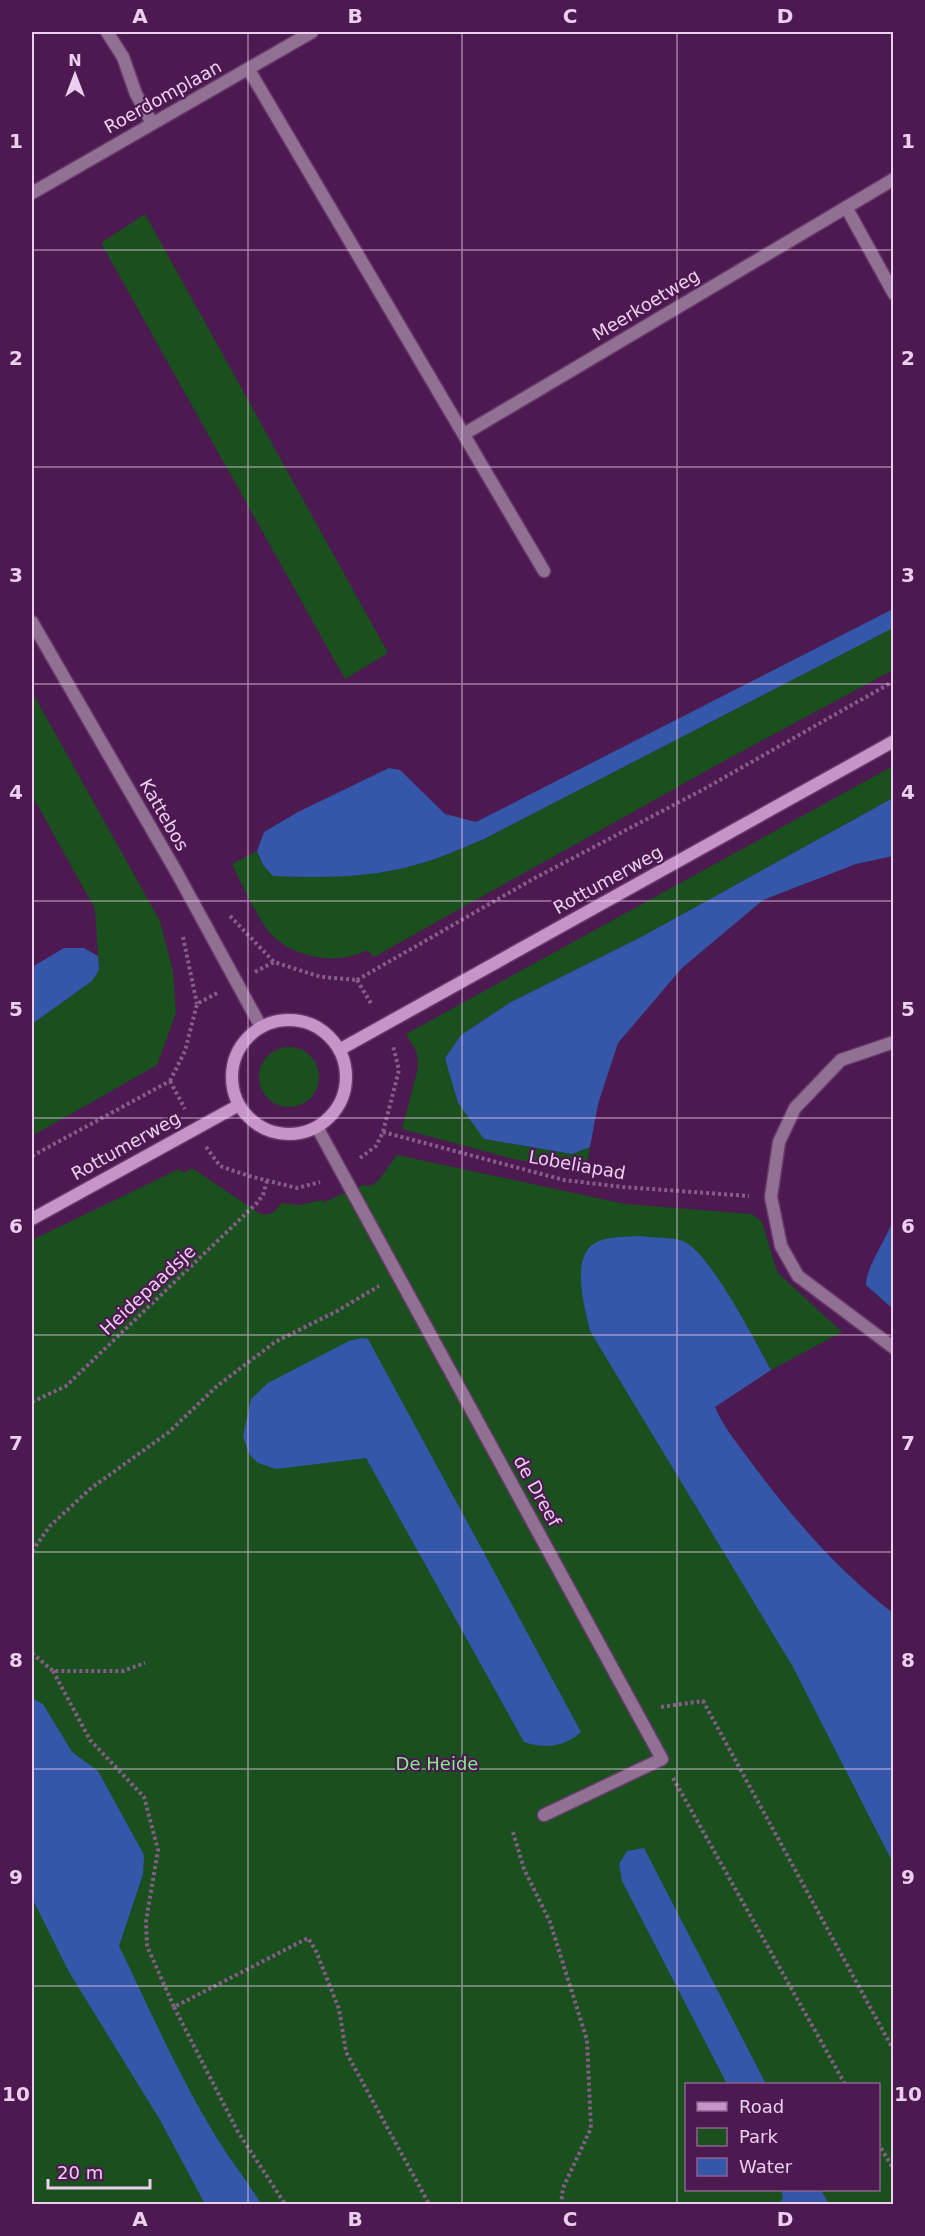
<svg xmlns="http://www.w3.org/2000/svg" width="925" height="2236" viewBox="0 0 925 2236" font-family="'DejaVu Sans',sans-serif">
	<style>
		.green { fill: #19501d; fill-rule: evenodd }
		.water { fill: #3557aa }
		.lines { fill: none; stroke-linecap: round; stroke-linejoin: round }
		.minor-casing { stroke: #693a6c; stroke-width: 15 }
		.tertiary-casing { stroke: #693a6c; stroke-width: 15 }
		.secondary-casing { stroke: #693a6c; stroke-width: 15 }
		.path { stroke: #875c8a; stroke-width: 4; stroke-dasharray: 3 3; stroke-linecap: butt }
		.minor { stroke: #917193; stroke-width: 12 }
		.tertiary { stroke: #917193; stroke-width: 12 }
		.secondary { stroke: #c694c9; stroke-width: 12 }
		.grid { fill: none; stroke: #ecceee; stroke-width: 1.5; stroke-opacity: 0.55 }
		.labels { text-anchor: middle; stroke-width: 4.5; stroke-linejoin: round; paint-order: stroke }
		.street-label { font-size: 18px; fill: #ecceee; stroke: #4c1950 }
		.park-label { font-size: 18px; fill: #84ed88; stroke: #4c1950 }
		.neatline { fill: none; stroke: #ecceee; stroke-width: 2 }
		.grid-label { font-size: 20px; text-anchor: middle; font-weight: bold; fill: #ecceee }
	</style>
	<rect width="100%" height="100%" fill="#4c1950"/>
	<path class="green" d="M145,214L388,653L345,679L101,243Z
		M893,628V670L724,761L374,957L367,950C339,965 298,959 274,937C260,925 241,882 232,864L257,851L263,865L274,876C321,878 370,878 415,865C439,859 462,848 484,839Z
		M32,692L160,921L173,971L176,1013L157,1065L32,1136V1024L92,981L99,970L95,909L32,795Z
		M893,766V798L643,936L511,1002L461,1035L445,1058L484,1139L572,1154L590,1147L585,1173L514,1159L402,1129L418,1068L417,1053L406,1034Z
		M259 1077a30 30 0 1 1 60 0a30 30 0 1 1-60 0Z
		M397,1155L625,1204L752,1214L762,1222L777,1272L842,1332L771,1370C746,1324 722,1279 684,1242L599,1241L893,1744V2204H32V1240L179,1169L184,1173L192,1168L262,1215L273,1213L282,1203L299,1205L322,1200L324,1202L363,1185L370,1186L378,1181ZM686,2084H878V2190H686Z"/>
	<path class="water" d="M893,609V628L484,839C462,848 439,859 415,865C370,878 320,878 273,876L263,865L257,851L264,832L298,812L389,768L400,770L445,814L476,822Z
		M893,798V856L856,864L763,900L682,968L618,1043L598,1104L590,1147L572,1154L484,1139L458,1103L445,1058L461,1035L511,1002L643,936Z
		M64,948H84L98,956L99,970L92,981L32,1024V967Z
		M893,1220V1309L866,1285C866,1267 886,1240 893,1220Z
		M641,1236C654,1238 671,1237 683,1241C710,1252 756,1343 771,1370L715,1407C723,1426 736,1442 748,1458C789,1514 838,1571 893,1613V1863L793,1667L590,1331C585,1308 568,1253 599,1241C611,1236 629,1237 641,1236Z
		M362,1338L368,1339L581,1732C565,1747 545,1749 524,1742L366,1458L276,1469L258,1463L249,1454L243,1436L251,1399L268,1383L349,1341Z
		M32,1698L43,1704L72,1752L98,1771L144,1855L143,1874L119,1946C151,2012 181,2081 220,2143C233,2164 249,2183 261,2204H205L160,2120L69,1972L32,1898Z
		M644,1848L766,2084H727L622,1881L619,1864L627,1851Z
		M781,2190H821L829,2204H779L783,2198Z"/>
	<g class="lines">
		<defs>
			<path id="minor" d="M107,32L123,57L136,94L152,123
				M249,70L544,571
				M32,193L312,32
				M846,207L894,294
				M464,434L894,179
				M894,1042L841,1060L795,1108L779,1142L771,1197L781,1246L798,1276L894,1348
				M317,1127L662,1759L544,1815"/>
			<path id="tertiary" d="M32,622L177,873L261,1027"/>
			<path id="secondary" d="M232 1077a57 57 0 1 1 114 0a57 57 0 1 1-114 0Z
				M339,1050L894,741
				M32,1219L239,1105"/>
		</defs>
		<use href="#minor" class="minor-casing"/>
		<use href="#tertiary" class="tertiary-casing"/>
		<use href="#secondary" class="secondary-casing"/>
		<path class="path" d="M230,916L274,962
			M183,937L197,1004
			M255,972L274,962L321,977L357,980
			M357,980L533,879L704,789L894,681
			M357,980L372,1005
			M170,1081L185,1109
			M170,1081L185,1051L197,1004L217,993
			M383,1132L564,1180L623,1187L749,1196
			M206,1147L220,1166L249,1176L297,1188L320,1182
			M32,1156L170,1081
			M360,1158L376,1146L383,1132L399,1070L393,1046
			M32,1402L66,1386L256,1204L263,1195L267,1181
			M32,1551L50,1526L90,1489L169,1432L217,1386L275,1342L337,1311L379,1286
			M32,1653L53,1671H123L145,1663
			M53,1671L90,1740L144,1797L158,1850L146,1921L147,1946L174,2007L308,1938L316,1951L339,2009L346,2052L429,2204
			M661,1707L703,1701L894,2051
			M673,1778L845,2084
			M513,1832L524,1869L550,1922L587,2040L591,2128L563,2188L561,2204
			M174,2007L238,2132L285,2204
			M878,2143L894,2170"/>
		<use href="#minor" class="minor"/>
		<use href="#tertiary" class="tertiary"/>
		<use href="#secondary" class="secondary"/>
	</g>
	<path class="grid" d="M248,32V2204M462,32V2204M677,32V2204M32,250H894M32,467H894M32,684H894M32,901H894M32,1118H894M32,1335H894M32,1552H894M32,1769H894M32,1986H894"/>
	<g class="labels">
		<g class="street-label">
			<text transform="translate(163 97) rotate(-29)" y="6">Roerdomplaan</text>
			<text transform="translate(646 305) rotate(-31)" y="6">Meerkoetweg</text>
			<text transform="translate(164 815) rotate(60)" y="6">Kattebos</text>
			<text transform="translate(608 880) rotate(-29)" y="6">Rottumerweg</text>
			<text transform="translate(126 1146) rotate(-29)" y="6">Rottumerweg</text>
			<text transform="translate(577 1165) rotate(10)" y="6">Lobeliapad</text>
			<text transform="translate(148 1290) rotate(-43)" y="6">Heidepaadsje</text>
			<text transform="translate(537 1491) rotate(61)" y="6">de Dreef</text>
		</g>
		<g class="park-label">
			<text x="437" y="1770">De Heide</text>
		</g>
	</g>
	<rect width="925" height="2236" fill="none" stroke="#4c1950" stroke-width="66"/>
	<rect x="685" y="2083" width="195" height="108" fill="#4c1950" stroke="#8c618f" stroke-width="1.5"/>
	<rect x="697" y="2102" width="30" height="9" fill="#c694c9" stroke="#8c618f" stroke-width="1.5"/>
	<text x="739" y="2113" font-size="18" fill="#ecceee">Road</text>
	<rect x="697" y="2128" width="30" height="18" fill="#19501d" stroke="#8c618f" stroke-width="1.5"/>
	<text x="739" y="2143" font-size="18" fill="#ecceee">Park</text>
	<rect x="697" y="2158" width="30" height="18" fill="#3557aa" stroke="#8c618f" stroke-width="1.5"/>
	<text x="739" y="2173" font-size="18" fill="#ecceee">Water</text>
	<g transform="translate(75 75)" stroke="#4c1950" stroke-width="4.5" paint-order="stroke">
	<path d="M0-4.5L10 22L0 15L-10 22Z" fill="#ecceee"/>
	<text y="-9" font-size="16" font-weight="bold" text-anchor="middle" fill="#ecceee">N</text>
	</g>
	<path d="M48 2179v9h102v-9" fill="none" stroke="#ecceee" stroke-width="3"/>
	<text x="57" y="2179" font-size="18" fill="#ecceee" stroke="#4c1950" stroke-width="4.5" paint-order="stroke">20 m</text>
	<rect x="33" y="33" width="859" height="2170" class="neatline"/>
	<g class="grid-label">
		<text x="140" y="23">A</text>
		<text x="355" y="23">B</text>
		<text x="570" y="23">C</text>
		<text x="785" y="23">D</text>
		<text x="16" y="148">1</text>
		<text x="908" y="148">1</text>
		<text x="16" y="365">2</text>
		<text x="908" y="365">2</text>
		<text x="16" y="582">3</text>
		<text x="908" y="582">3</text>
		<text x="16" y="799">4</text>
		<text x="908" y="799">4</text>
		<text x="16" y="1016">5</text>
		<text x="908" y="1016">5</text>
		<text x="16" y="1233">6</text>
		<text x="908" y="1233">6</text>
		<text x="16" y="1450">7</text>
		<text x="908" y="1450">7</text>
		<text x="16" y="1667">8</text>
		<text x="908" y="1667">8</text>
		<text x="16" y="1884">9</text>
		<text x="908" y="1884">9</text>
		<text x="16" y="2101">10</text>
		<text x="908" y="2101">10</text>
		<text x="140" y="2226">A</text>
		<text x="355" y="2226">B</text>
		<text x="570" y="2226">C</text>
		<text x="785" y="2226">D</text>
	</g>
</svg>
